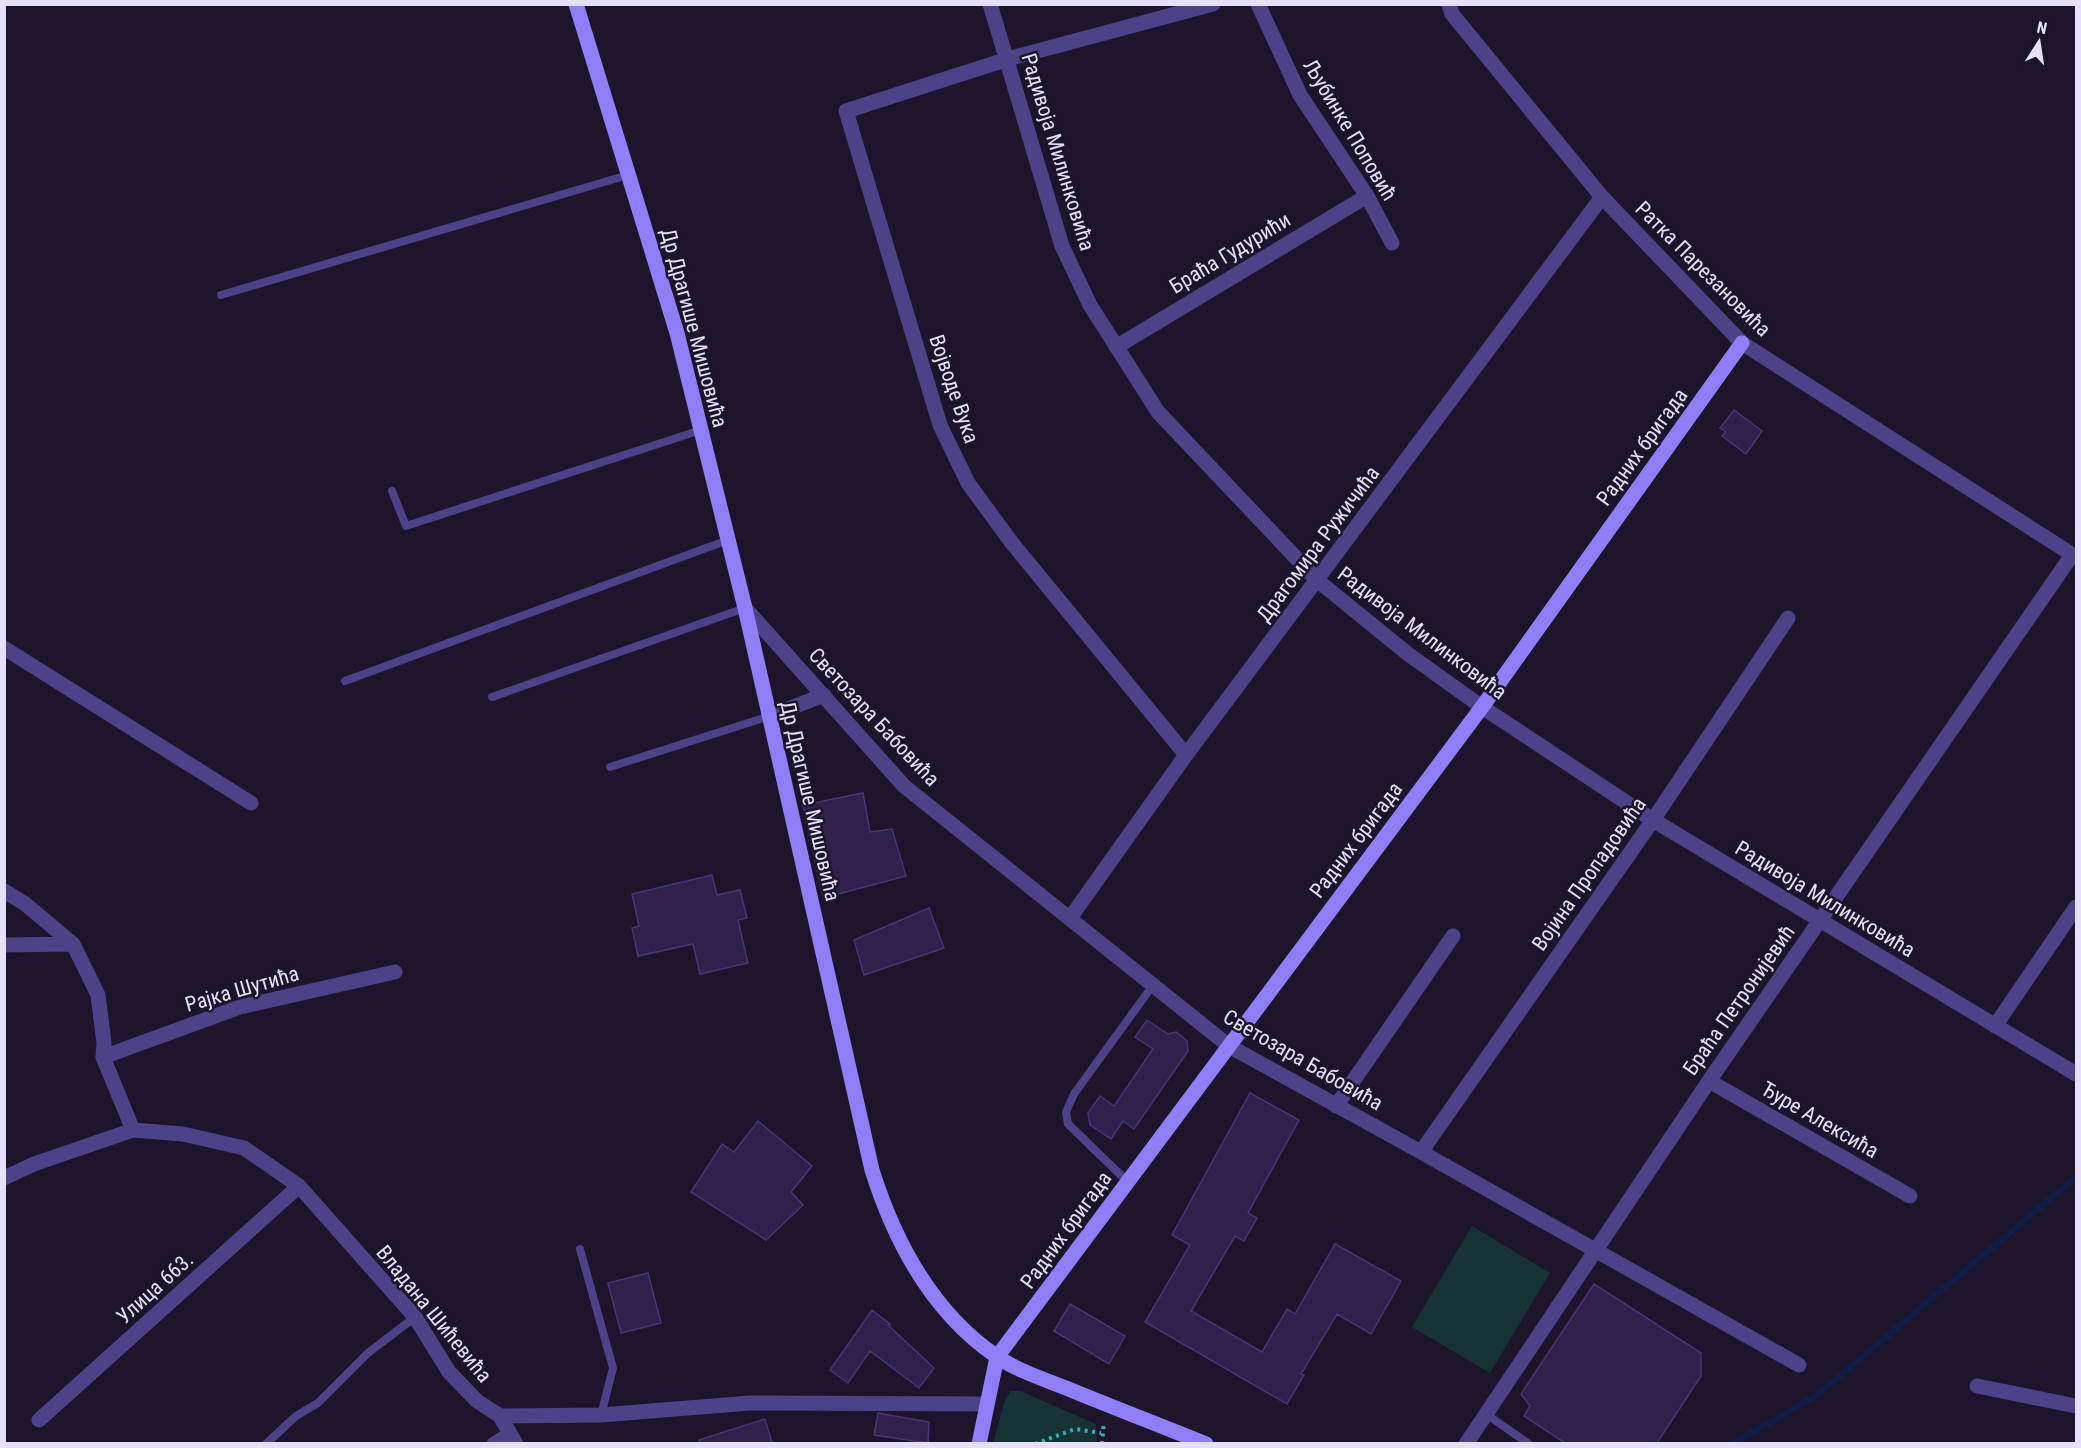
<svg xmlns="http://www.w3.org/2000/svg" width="2081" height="1448" viewBox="0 0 2081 1448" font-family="'Roboto Condensed',sans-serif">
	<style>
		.green { fill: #173235 }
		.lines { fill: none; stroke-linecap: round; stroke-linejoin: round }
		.stream { stroke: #101d48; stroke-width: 6 }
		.building { fill: #2f214b; stroke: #4a3575; stroke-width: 1.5 }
		.path { stroke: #3aaeb7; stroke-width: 4; stroke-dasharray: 3 4.5; stroke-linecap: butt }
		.lane { stroke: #4d4287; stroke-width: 8 }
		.street { stroke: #4d4287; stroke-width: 15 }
		.secondary { stroke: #907ef6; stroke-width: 15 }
		.labels { text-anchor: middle; stroke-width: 5; stroke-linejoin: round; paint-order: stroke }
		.street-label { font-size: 21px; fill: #e7e0fd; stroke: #1b142b }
	</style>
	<rect width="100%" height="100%" fill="#1b142b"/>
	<path class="green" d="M1472,1226L1550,1273L1490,1373L1412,1327Z
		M1011,1391H1020L1096,1424L1097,1443H993L1005,1400Z"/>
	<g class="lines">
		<path class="stream" d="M1732,1444L1816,1396L2076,1177"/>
	</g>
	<path class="building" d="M1734,410L1762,431L1746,454L1722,436L1726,432L1720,428Z
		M863,793L870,832L892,829L906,876L823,898L803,805Z
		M712,875L717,895L740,890L747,918L738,920L748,963L700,974L693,944L638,956L632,928L639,926L632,894Z
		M929,908L944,948L864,975L854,940Z
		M1147,1020L1168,1034L1176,1032L1187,1041L1188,1051L1134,1129L1123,1121L1111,1139L1090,1125L1088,1113L1100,1096L1114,1106L1153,1049L1135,1037Z
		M1250,1093L1299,1120L1248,1213L1257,1218L1244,1241L1235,1236L1191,1311L1262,1352L1287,1309L1295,1314L1335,1244L1401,1281L1371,1334L1337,1314L1301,1374L1304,1375L1287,1404L1145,1322L1190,1245L1172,1235Z
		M758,1121L812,1166L791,1192L803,1205L766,1240L691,1192L722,1144L734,1152Z
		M648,1273L661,1323L621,1333L608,1283Z
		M1594,1284L1701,1353V1376L1657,1443H1565L1524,1416L1530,1406L1521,1394Z
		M1070,1304L1125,1336L1109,1364L1054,1331Z
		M872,1310L890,1324L888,1325L934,1368L919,1388L870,1351L848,1383L830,1370Z
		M878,1413L929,1422L928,1443L874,1435Z
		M765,1419L772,1443H700L699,1440Z"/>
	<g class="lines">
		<path class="path" d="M1035,1444L1075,1429L1101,1433
			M1102,1444L1104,1422"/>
		<path class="lane" d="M221,295L628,175
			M392,491L406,526L701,430
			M345,681L728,540
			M492,697L745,608
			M610,767L770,716
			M1128,1182L1068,1124L1066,1112L1074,1094L1153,985
			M580,1249L613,1368L601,1415
			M1486,1414L1529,1444
			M266,1444L296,1416L318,1403L368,1353L415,1317"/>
		<path class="street" d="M990,4L1062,246L1090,305L1158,412L1317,580L1408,654L1482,707L1653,820L2076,1074
			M1258,4L1300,95L1367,196L1392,243
			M1449,4L1452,14L1602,197L1742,343L2076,557
			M1116,347L1367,196
			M745,608L904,786L1229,1046L1421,1152L1799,1365
			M4,648L251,803
			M770,716L824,695
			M1186,755L1012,543L968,483L940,425L846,111L1008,59L1213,4
			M4,891L24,903L73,944L98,995L104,1043L103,1057L133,1130
			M1070,918L1186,755L1602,197
			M4,945L73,944
			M1995,1026L2076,907
			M103,1057L240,1007L395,972
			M1709,1081L1910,1196
			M1336,1106L1453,936
			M1421,1152L1653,820L1788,618
			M4,1178L34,1164L133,1130L183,1134L244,1148L299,1186L415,1317L449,1372L477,1401L500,1416L601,1415L750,1403L987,1404
			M1977,1386L2076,1406
			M500,1416L516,1444
			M39,1420L299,1186
			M494,1444L510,1434
			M1466,1444L1709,1081L2072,555"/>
		<path class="secondary" d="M576,4L677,333L745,608L872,1170C895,1243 932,1312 996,1356C1016,1370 1043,1379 1066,1388C1112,1407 1159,1425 1206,1444
			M979,1444L997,1357L1482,707L1742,343"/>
	</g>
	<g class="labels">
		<g class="street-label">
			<text transform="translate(1350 130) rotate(59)" y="7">Љубинке Поповић</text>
			<text transform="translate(1058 152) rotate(73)" y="7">Радивоја Милинковића</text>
			<text transform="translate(1230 253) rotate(-31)" y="7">Браћа Гудурићи</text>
			<text transform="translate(1703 269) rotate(45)" y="7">Ратка Парезановића</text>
			<text transform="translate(694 328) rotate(75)" y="7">Др Драгише Мишовића</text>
			<text transform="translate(954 389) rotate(71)" y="7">Војводе Вука</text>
			<text transform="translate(1642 447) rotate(-54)" y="7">Радних бригада</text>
			<text transform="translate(1318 544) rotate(-53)" y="7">Драгомира Ружичића</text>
			<text transform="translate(1422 633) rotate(37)" y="7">Радивоја Милинковића</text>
			<text transform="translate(874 717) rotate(47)" y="7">Светозара Бабовића</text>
			<text transform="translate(810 801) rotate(77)" y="7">Др Драгише Мишовића</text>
			<text transform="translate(1356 840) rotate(-53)" y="7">Радних бригада</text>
			<text transform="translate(1589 874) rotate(-55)" y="7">Војина Пропадовића</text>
			<text transform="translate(1825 899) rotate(31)" y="7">Радивоја Милинковића</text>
			<text transform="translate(242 989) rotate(-16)" y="7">Рајка Шутића</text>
			<text transform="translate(1739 1000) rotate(-55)" y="7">Браћа Петронијевић</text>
			<text transform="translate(1303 1060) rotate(30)" y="7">Светозара Бабовића</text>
			<text transform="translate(1820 1120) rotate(30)" y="7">Ђуре Алексића</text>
			<text transform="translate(1066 1230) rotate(-54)" y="7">Радних бригада</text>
			<text transform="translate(155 1288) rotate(-42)" y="7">Улица 663.</text>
			<text transform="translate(434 1314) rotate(51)" y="7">Владана Шићевића</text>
		</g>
	</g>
	<rect width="2081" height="1448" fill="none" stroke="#e7e0fd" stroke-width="12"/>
	<g transform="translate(2039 42) rotate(12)" stroke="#1b142b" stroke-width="4.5" paint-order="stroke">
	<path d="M0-4.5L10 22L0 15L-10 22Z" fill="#e7e0fd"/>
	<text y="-9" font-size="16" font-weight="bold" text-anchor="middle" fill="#e7e0fd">N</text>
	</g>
</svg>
